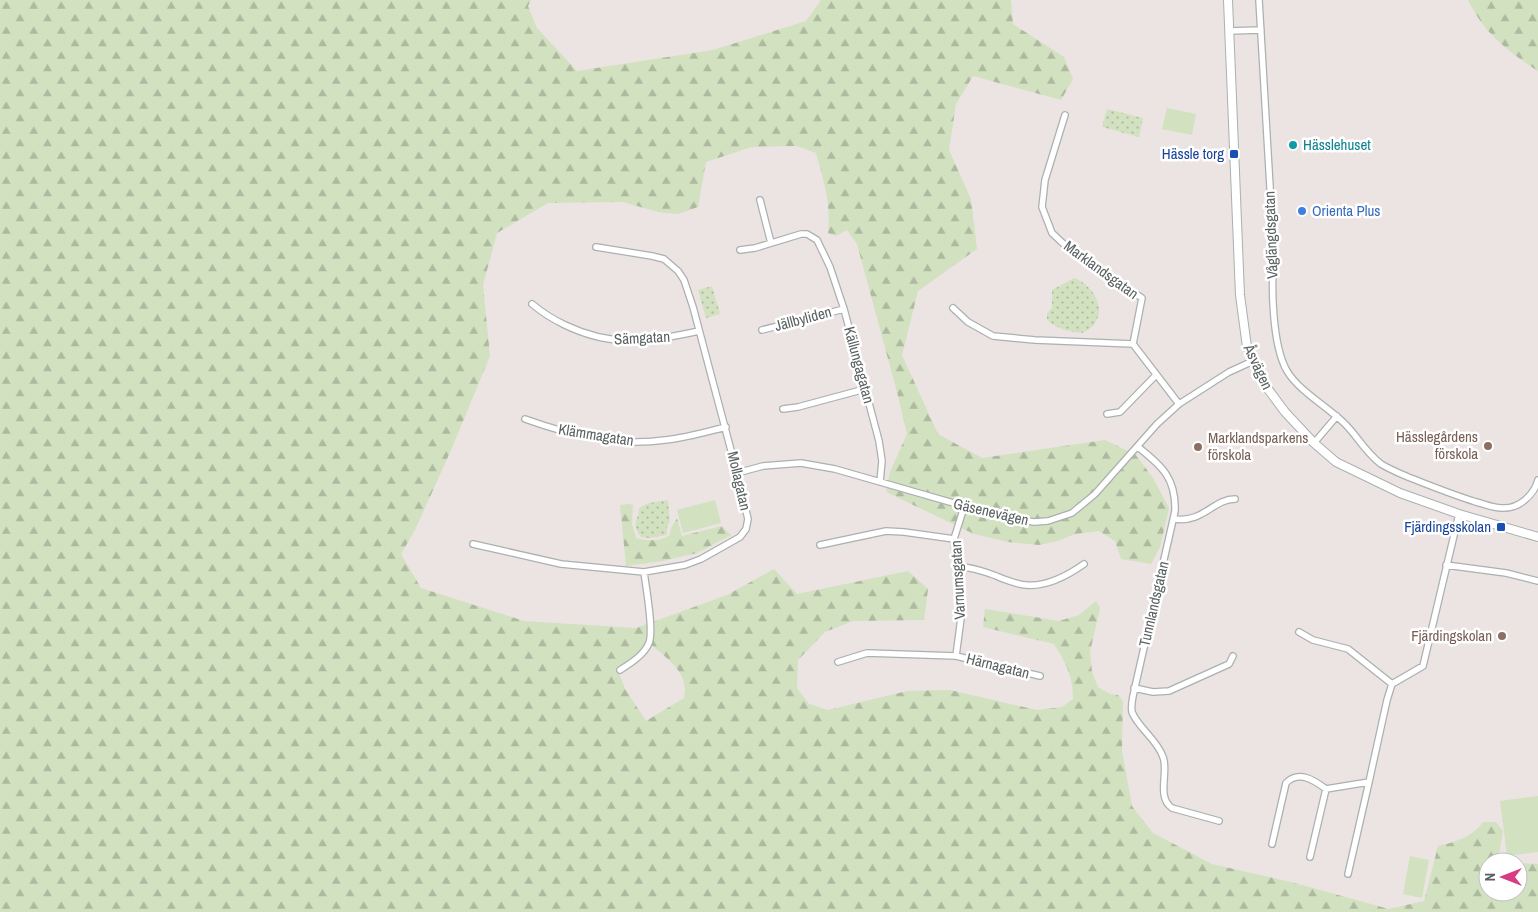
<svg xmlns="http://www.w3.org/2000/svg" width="1538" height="912" viewBox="0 0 1538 912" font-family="'Archivo Narrow',sans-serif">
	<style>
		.grass { fill: url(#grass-dots) }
		.forest { fill: url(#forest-firs); fill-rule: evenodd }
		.pitch { fill: #d2e1c0 }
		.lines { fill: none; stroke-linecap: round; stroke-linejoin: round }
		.minor-casing { stroke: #abb0b1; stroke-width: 8 }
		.tertiary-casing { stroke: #abb0b1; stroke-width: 10 }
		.minor { stroke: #fff; stroke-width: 5.5 }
		.tertiary { stroke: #fff; stroke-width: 8 }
		.culture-dot { fill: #0f9aa8; stroke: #fff; stroke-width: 2 }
		.transit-dot { fill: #1a4fb4; stroke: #fff; stroke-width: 2 }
		.shop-dot { fill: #3f7fe0; stroke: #fff; stroke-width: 2 }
		.education-dot { fill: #8d6e63; stroke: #fff; stroke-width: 2 }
		.labels { text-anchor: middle; stroke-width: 5; stroke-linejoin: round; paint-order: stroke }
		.culture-label { font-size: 15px; fill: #0d838f; stroke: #fff; text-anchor: start }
		.transit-label { font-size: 15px; fill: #164399; stroke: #fff; text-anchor: end }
		.shop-label { font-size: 15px; fill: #366cbe; stroke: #fff; text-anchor: start }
		.street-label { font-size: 15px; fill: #5a6161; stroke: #fff }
		.education-label { font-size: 15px; fill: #785e54; stroke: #fff; text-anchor: end }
	</style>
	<defs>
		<pattern id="grass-dots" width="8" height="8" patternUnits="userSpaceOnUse" patternTransform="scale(1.25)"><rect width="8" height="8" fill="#d2e1c0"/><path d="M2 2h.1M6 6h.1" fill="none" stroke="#adba9f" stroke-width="1.8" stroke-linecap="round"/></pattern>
		<pattern id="forest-firs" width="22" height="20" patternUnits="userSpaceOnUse" patternTransform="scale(1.25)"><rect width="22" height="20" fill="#d2e1c0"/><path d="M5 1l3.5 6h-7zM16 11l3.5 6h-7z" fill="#adba9f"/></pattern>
	</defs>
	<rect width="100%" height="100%" fill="#ebe4e2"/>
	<path class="grass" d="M1107,109L1143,118L1139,137L1102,127Z
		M1074,278C1090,283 1107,306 1095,323C1092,328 1086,331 1082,333C1068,332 1058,329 1047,320V313L1052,308V290Z
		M712,286L720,314L706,318L698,290Z
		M668,500L670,521L667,527V535L649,538L641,537C630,522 639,521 639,508L649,503Z"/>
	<path class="forest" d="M0,0H531L528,6L537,28L577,71L713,50L806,21L821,0H1011L1013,24L1064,57L1073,79L1061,100L973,76L956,104L949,150L971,199L977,249L918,291L902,355L938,434L982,458L1105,440L1136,455L1153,478L1169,508L1160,547L1151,564L1121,559L1115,541L1099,531L1075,534L1058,541L1039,545L1008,542L974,534L886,492L890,472L907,434L897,392L857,244L847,230L836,236L828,233C831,204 824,181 816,153L797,146L752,147L706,162L698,207L678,214L658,212L623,202L548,203L497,233L483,285L490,356L452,448L415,530L401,554L421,588L524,621L636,628L727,595L774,569L797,594L908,571L928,589L924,620L853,621L825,632L798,660L797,688L809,704L828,710L907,691L950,690L1037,710L1062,707L1073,699C1073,676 1066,663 1054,644L983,627L985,609L1059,621L1079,615L1096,601L1100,608L1090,652L1092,672L1098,687L1110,694L1118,695L1123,701L1122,751L1132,806L1153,833L1212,864L1291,882L1389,909L1424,901L1438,846C1456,842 1472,837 1483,822H1496L1503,831L1499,854L1511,862H1488V892H1518V863L1538,864V912H0ZM649,643C666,658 690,672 684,698L646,721L625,689L617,668L633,658Z
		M1468,0H1538V71C1507,51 1484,33 1468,0Z
		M629,504L633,505L632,524L636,538C648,541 660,542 670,535L671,528L677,518L682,536L722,526L731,535L697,553L663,561L626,566L620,505Z"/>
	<path class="pitch" d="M1167,108L1196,114L1192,135L1162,129Z
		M715,500L721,523L683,533L677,510Z
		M1538,796V852L1507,856L1500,801Z
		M1410,856L1429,860L1422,898L1403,894Z"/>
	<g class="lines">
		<defs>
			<path id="minor" d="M1259,0L1274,255C1271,285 1272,345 1287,371C1299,391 1325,405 1343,422C1357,435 1364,451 1381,464C1389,469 1399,473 1408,477C1431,486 1453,495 1476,502C1484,504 1493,508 1502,508C1519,509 1534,495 1538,480
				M1229,31L1261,30
				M1065,115L1045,180L1042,207L1052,233L1069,249L1142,298L1133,344L1179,404
				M760,200L771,243
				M740,250L755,248L801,234H807L817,240L830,267L844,309L879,441L882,461L880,482
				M532,304C543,313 552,319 565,325C613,348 649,342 699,331
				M953,308L968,322L993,336L1035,340L1133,344
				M762,330L844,309
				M783,409L798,407L865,389
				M1107,414L1120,412L1156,375
				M525,419C570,435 617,447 665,440C686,438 706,432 726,427
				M1314,443L1337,416
				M1138,447C1162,466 1176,478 1175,511L1133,696C1132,701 1131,707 1132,712C1138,728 1157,739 1163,757C1169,772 1156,797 1172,808L1219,821
				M737,473L763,466L801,463L835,469L1002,517L1034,522L1048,521L1072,513L1095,494L1157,424L1179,404L1229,372L1253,361
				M1174,519C1204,523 1213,499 1235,499
				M473,544L561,564L644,572L685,565L701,559L740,537L746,529L748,519L737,473L693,307L684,280L678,271L664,259L652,256L596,247
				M820,545L886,531L904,532L954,539
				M1446,565L1506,573L1538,581
				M958,568C967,566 979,570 988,573C1000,577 1013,584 1026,585C1047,587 1067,576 1084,564
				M1299,632L1313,640L1348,649L1392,684
				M956,656L1040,676
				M838,662L867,653L956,656L961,618L954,539L964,507
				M620,670C631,663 644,655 649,643C654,631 646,587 644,572
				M1134,688L1153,692L1169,691L1229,664L1233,656
				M1272,844L1286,783C1299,770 1314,780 1326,789L1369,782L1387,700L1392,684L1423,666L1459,514
				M1310,857L1326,789
				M1348,874L1369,782"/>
			<path id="tertiary" d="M1228,0L1240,295L1247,347L1265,385L1285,412L1314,443L1336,462L1400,493L1459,514L1538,537"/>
		</defs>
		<use href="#minor" class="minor-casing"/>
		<use href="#tertiary" class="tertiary-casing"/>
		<use href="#minor" class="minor"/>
		<use href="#tertiary" class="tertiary"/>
	</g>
	<circle class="culture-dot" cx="1293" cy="145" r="5"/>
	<g class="transit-dot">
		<rect x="1229" y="149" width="10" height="10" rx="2.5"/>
		<rect x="1496" y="522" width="10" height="10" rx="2.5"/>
	</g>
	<circle class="shop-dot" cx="1302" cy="211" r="5"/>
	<g class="education-dot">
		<circle cx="1488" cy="446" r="5"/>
		<circle cx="1198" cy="447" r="5"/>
		<circle cx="1502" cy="636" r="5"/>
	</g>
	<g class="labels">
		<g class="culture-label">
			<text x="1303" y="150">Hässlehuset</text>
		</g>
		<g class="transit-label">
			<text x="1224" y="159">Hässle torg</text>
			<text x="1491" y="532">Fjärdingsskolan</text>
		</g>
		<g class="shop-label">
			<text x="1312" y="216">Orienta Plus</text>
		</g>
		<g class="street-label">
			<text transform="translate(1271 235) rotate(-92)" y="5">Våglängdsgatan</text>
			<text transform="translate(1101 270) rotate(36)" y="5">Marklandsgatan</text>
			<text transform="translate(803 319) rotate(-15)" y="5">Jällbyliden</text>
			<text transform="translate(642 338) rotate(-3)" y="5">Sämgatan</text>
			<text transform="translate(859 365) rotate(75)" y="5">Källungagatan</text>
			<text transform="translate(1258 367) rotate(65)" y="5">Åsvägen</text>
			<text transform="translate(596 435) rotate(9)" y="5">Klämmagatan</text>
			<text transform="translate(739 481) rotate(77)" y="5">Mollagatan</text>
			<text transform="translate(991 512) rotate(13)" y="5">Gäsenevägen</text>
			<text transform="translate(958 580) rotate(-93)" y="5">Varnumsgatan</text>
			<text transform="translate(1154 604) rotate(-77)" y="5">Tunnlandsgatan</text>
			<text transform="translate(998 666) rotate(14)" y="5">Härnagatan</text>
		</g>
		<g class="education-label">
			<text x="1478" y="442">Hässlegårdens<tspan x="1478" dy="17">förskola</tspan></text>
			<text x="1208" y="443" text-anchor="start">Marklandsparkens<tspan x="1208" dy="17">förskola</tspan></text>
			<text x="1492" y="641">Fjärdingskolan</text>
		</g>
	</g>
	<g transform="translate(1503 877) rotate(270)"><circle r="24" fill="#ffffff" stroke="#bdc0c0"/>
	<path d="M0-4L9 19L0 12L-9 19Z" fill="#d83c82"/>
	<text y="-8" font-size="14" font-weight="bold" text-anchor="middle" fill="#5a6161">N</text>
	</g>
</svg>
